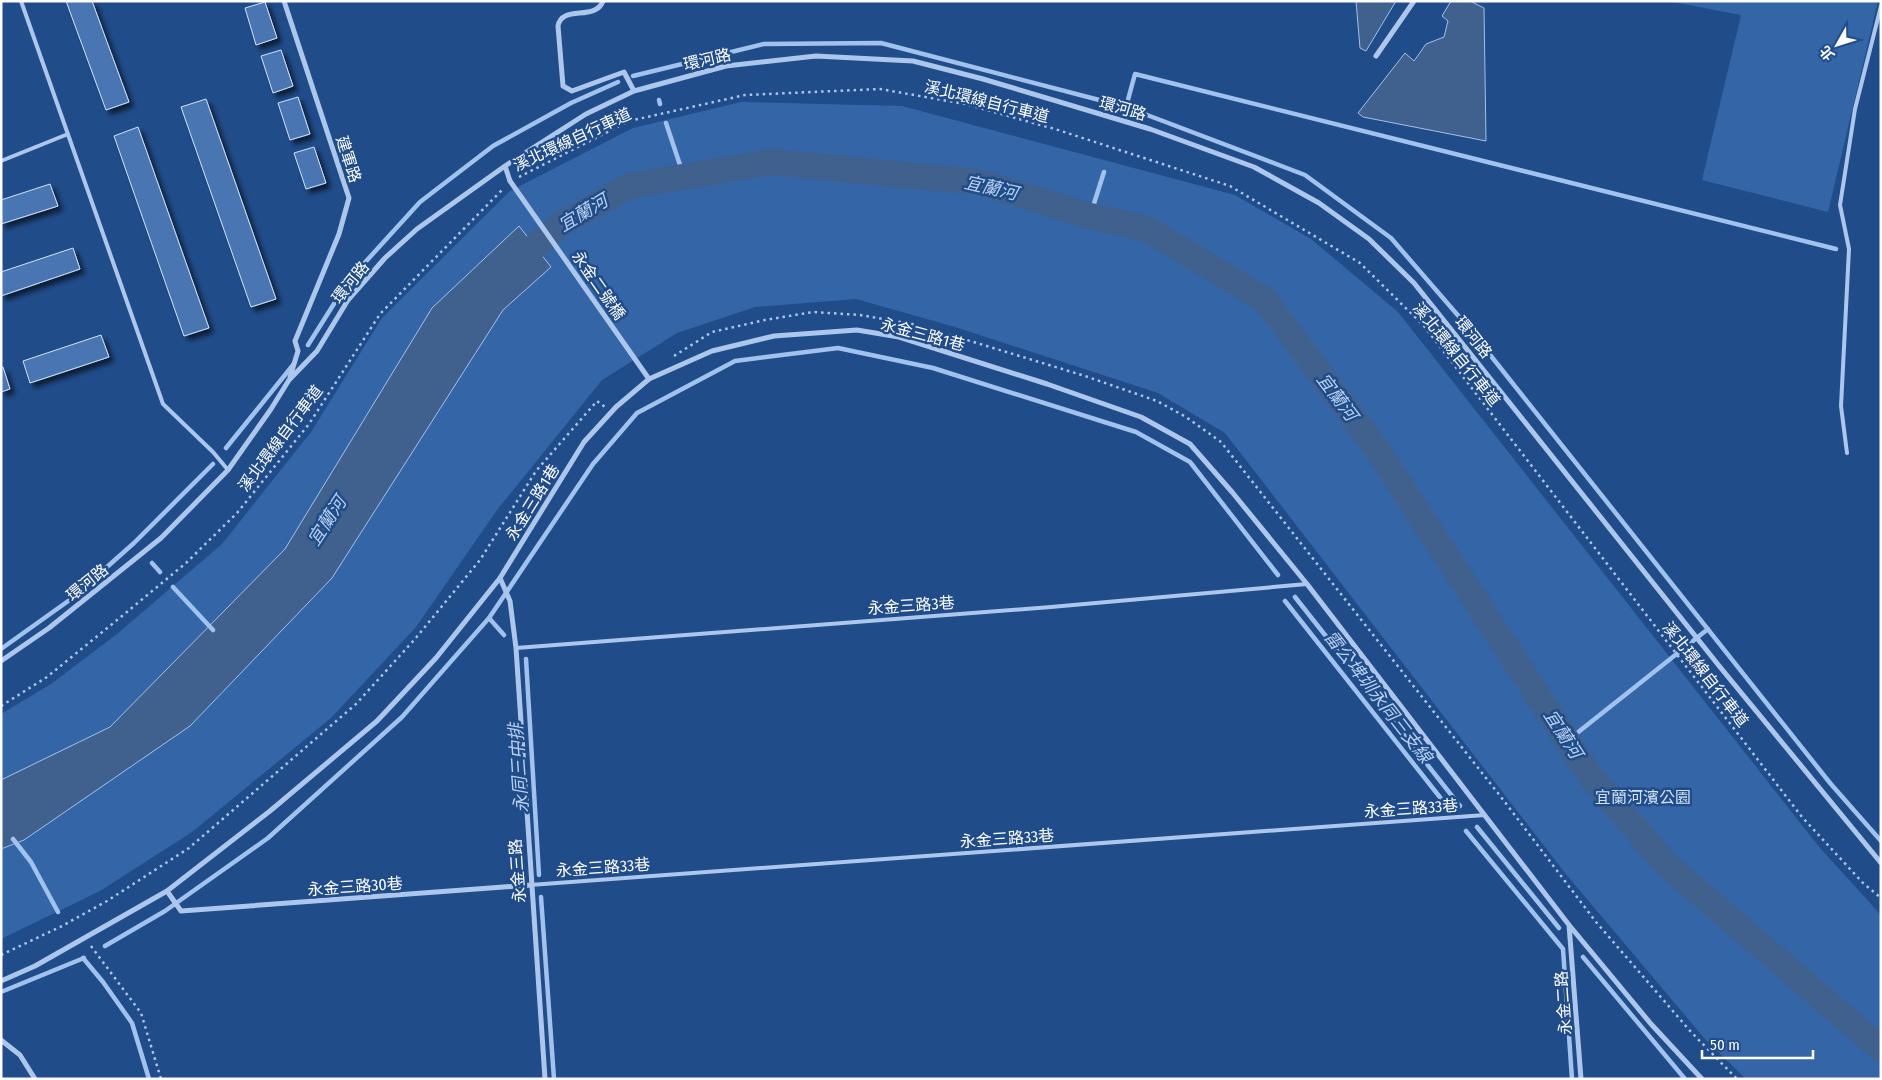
<svg xmlns="http://www.w3.org/2000/svg" width="1882" height="1080" viewBox="0 0 1882 1080" font-family="'Fira Sans Condensed','Noto Sans TC',sans-serif">
	<style>
		.green { fill: #3466a7 }
		.water { fill: #40608d; stroke: #a0c2ec }
		.lines { fill: none; stroke-linecap: round; stroke-linejoin: round }
		.stream { stroke: #a0c2ec; stroke-width: 4.5 }
		.river { stroke: #40608d; stroke-width: 26 }
		.building { fill: #4976b2; stroke: #d1e2f8; filter: url(#shadow) }
		.path { stroke: #acc7eb; stroke-width: 2.5; stroke-dasharray: 2.5 4; stroke-linecap: butt }
		.service { stroke: #acc7eb; stroke-width: 4 }
		.minor { stroke: #acc7eb; stroke-width: 5 }
		.minor-bridge { stroke: #acc7eb; stroke-width: 5 }
		.labels { text-anchor: middle; stroke-width: 5; stroke-linejoin: round; paint-order: stroke }
		.street-label { font-size: 16px; fill: #fff; stroke: #204c8a }
		.park-label { font-size: 16px; fill: #d1e2f8; stroke: #204c8a }
		.water-label { font-size: 18px; font-style: italic; fill: #b8d1f2; stroke: #204c8a }
	</style>
	<defs>
		<filter id="shadow"><feDropShadow dx="4.5" dy="4.5" stdDeviation="2.5" flood-color="#0009"/></filter>
	</defs>
	<rect width="100%" height="100%" fill="#204c8a"/>
	<path class="green" d="M1668,1H1878L1828,212L1702,180L1741,15Z
		M741,102L902,106L1235,195L1311,239L1398,312L1820,848L1881,915V1079H1746L1705,1039L1565,873L1225,433L1158,393L955,327L856,299L755,307L677,333L602,380L497,510L416,627L331,718L192,832L100,891L1,939V714L51,684L117,634L222,544L311,432L382,318L510,191L633,128Z"/>
	<path class="water" d="M1356,1H1396L1366,51L1360,48Z
		M1451,1H1470L1484,8L1486,141L1363,117L1358,113L1405,53L1414,61L1426,44L1444,37L1448,21L1442,16Z
		M519,226L551,267L503,310L332,578L190,726L24,840L1,849V780L110,727L285,549L432,308Z"/>
	<g class="lines">
		<path class="stream" d="M633,76L764,44L881,43L1126,107L1305,175L1391,238L1468,327L1830,783L1881,841
			M659,100L660,104
			M1126,107L1135,74L1836,249
			M666,123L684,177
			M1090,216L1104,172
			M308,345L349,280L420,202L493,146L571,103L618,82
			M226,448L293,365
			M152,563L160,572
			M173,587L213,630
			M1295,597L1460,806
			M1285,601L1450,810
			M489,618L504,635
			M1,649L71,599L134,543L213,464
			M526,659L539,875
			M1567,741L1708,629
			M1477,827L1559,928
			M1466,831L1563,949L1572,1079
			M13,839L31,862L58,912
			M541,897L554,1079
			M105,946L165,911L268,838L402,717L489,618L593,464L637,413L735,361L838,348L933,368L1136,432L1190,462L1278,575
			M1583,957L1685,1079
			M83,958L103,982L132,1023L149,1079
			M1,992L84,958"/>
		<path class="river" d="M508,270L560,225L629,186L771,162L978,182L1090,216L1147,229L1265,300L1376,448L1591,777L1667,865L1881,1049"/>
	</g>
	<path class="building" d="M66,1H92L129,102L106,110Z
		M265,2L277,38L256,45L245,8Z
		M281,50L293,86L273,93L261,56Z
		M298,97L310,134L290,140L278,103Z
		M206,99L276,299L251,307L181,107Z
		M138,127L209,328L184,336L114,136Z
		M314,147L326,183L306,189L294,153Z
		M50,184L58,206L1,224V200Z
		M73,248L80,269L1,296V272Z
		M101,335L109,357L30,383L23,361Z
		M3,367L10,389L1,392V368Z"/>
	<g class="lines">
		<path class="path" d="M519,177L629,121L745,95L880,89L965,104L1055,129L1230,186L1360,263L1424,326L1802,817L1863,883L1881,898
			M674,356L712,332L765,320L813,312L860,315L912,324L967,340L1085,376L1157,401L1186,417L1221,442L1501,797L1596,922L1691,1032L1737,1079
			M1,706L47,677L122,616L186,563L237,513L309,424L380,314L503,189
			M91,946L141,1013L161,1079
			M1,955L62,926L107,901L189,848L356,704L415,639L480,560L536,471L597,401L605,407"/>
		<path class="service" d="M21,1L163,404L213,452L228,470
			M1,161L68,134
			M1847,453L1841,406L1849,249L1840,205L1855,109L1881,6
			M516,648L1051,607L1307,584
			M530,885L1485,815"/>
		<path class="minor" d="M284,1L349,198L339,234L295,341L298,351L290,377
			M603,1C595,22 562,4 558,26L563,86L572,91L624,72L634,91
			M1376,56L1414,1
			M505,166L510,181
			M500,578L510,601L516,648L545,1079
			M1,661L49,628L161,538L228,470L271,409L289,380L317,351L348,300L385,258L417,229L505,166L586,114L634,91L726,66L816,56L913,61L983,79L1150,129L1254,167L1319,203L1369,239L1414,283L1720,667L1881,863
			M167,891L181,911L530,885
			M1569,925L1581,1079
			M1,981L35,966L167,891L270,811L377,721L436,658L500,578L584,442L616,407L649,379L712,351L774,336L857,330L899,337L1047,384L1141,417L1190,444L1232,492L1307,584L1569,925L1651,1024L1702,1079
			M1,1040L20,1055L35,1079"/>
		<path class="minor-bridge" d="M510,181L649,379"/>
	</g>
	<g class="labels">
		<g class="street-label">
			<text transform="translate(707 59) rotate(-13)" y="6">環河路</text>
			<text transform="translate(987 101) rotate(14)" y="6">溪北環線自行車道</text>
			<text transform="translate(1123 108) rotate(16)" y="6">環河路</text>
			<text transform="translate(572 139) rotate(-25)" y="6">溪北環線自行車道</text>
			<text transform="translate(349 159) rotate(72)" y="6">建軍路</text>
			<text transform="translate(350 282) rotate(-51)" y="6">環河路</text>
			<text transform="translate(599 285) rotate(55)" y="6">永金二號橋</text>
			<text transform="translate(923 334) rotate(15)" y="6">永金三路1巷</text>
			<text transform="translate(1474 337) rotate(51)" y="6">環河路</text>
			<text transform="translate(1457 354) rotate(51)" y="6">溪北環線自行車道</text>
			<text transform="translate(280 438) rotate(-53)" y="6">溪北環線自行車道</text>
			<text transform="translate(532 502) rotate(-58)" y="6">永金三路1巷</text>
			<text transform="translate(87 582) rotate(-39)" y="6">環河路</text>
			<text transform="translate(911 605) rotate(-4)" y="6">永金三路3巷</text>
			<text transform="translate(1706 674) rotate(52)" y="6">溪北環線自行車道</text>
			<text transform="translate(1411 808) rotate(-4)" y="6">永金三路33巷</text>
			<text transform="translate(1007 838) rotate(-4)" y="6">永金三路33巷</text>
			<text transform="translate(603 867) rotate(-4)" y="6">永金三路33巷</text>
			<text transform="translate(517 871) rotate(-94)" y="6">永金三路</text>
			<text transform="translate(355 886) rotate(-4)" y="6">永金三路30巷</text>
			<text transform="translate(1563 1003) rotate(-94)" y="6">永金二路</text>
		</g>
		<g class="park-label">
			<text x="1643" y="803">宜蘭河濱公園</text>
		</g>
		<g class="water-label">
			<text transform="translate(991 188) rotate(13)" y="6">宜蘭河</text>
			<text transform="translate(583 213) rotate(-31)" y="6">宜蘭河</text>
			<text transform="translate(1337 397) rotate(53)" y="6">宜蘭河</text>
			<text transform="translate(327 521) rotate(-57)" y="6">宜蘭河</text>
			<text transform="translate(1378 697) rotate(52)" y="6">雷公埤圳永同三支線</text>
			<text transform="translate(1563 734) rotate(57)" y="6">宜蘭河</text>
			<text transform="translate(519 768) rotate(-94)" y="6">永同三中排</text>
		</g>
	</g>
	<rect width="1882" height="1080" fill="none" stroke="#ffffff" stroke-width="5"/>
	<g transform="translate(1837 45) rotate(231)" stroke="#204c8a" stroke-width="4" paint-order="stroke">
	<path d="M0-4L9 19L0 12L-9 19Z" fill="#ffffff"/>
	<text y="-8" font-size="14" font-weight="bold" text-anchor="middle" fill="#ffffff">北</text>
	</g>
	<path d="M1702 1050v8h111v-8" fill="none" stroke="#ffffff" stroke-width="2.5"/>
	<text x="1710" y="1050" font-size="15" fill="#ffffff" stroke="#204c8a" stroke-width="4" paint-order="stroke">50 m</text>
</svg>
